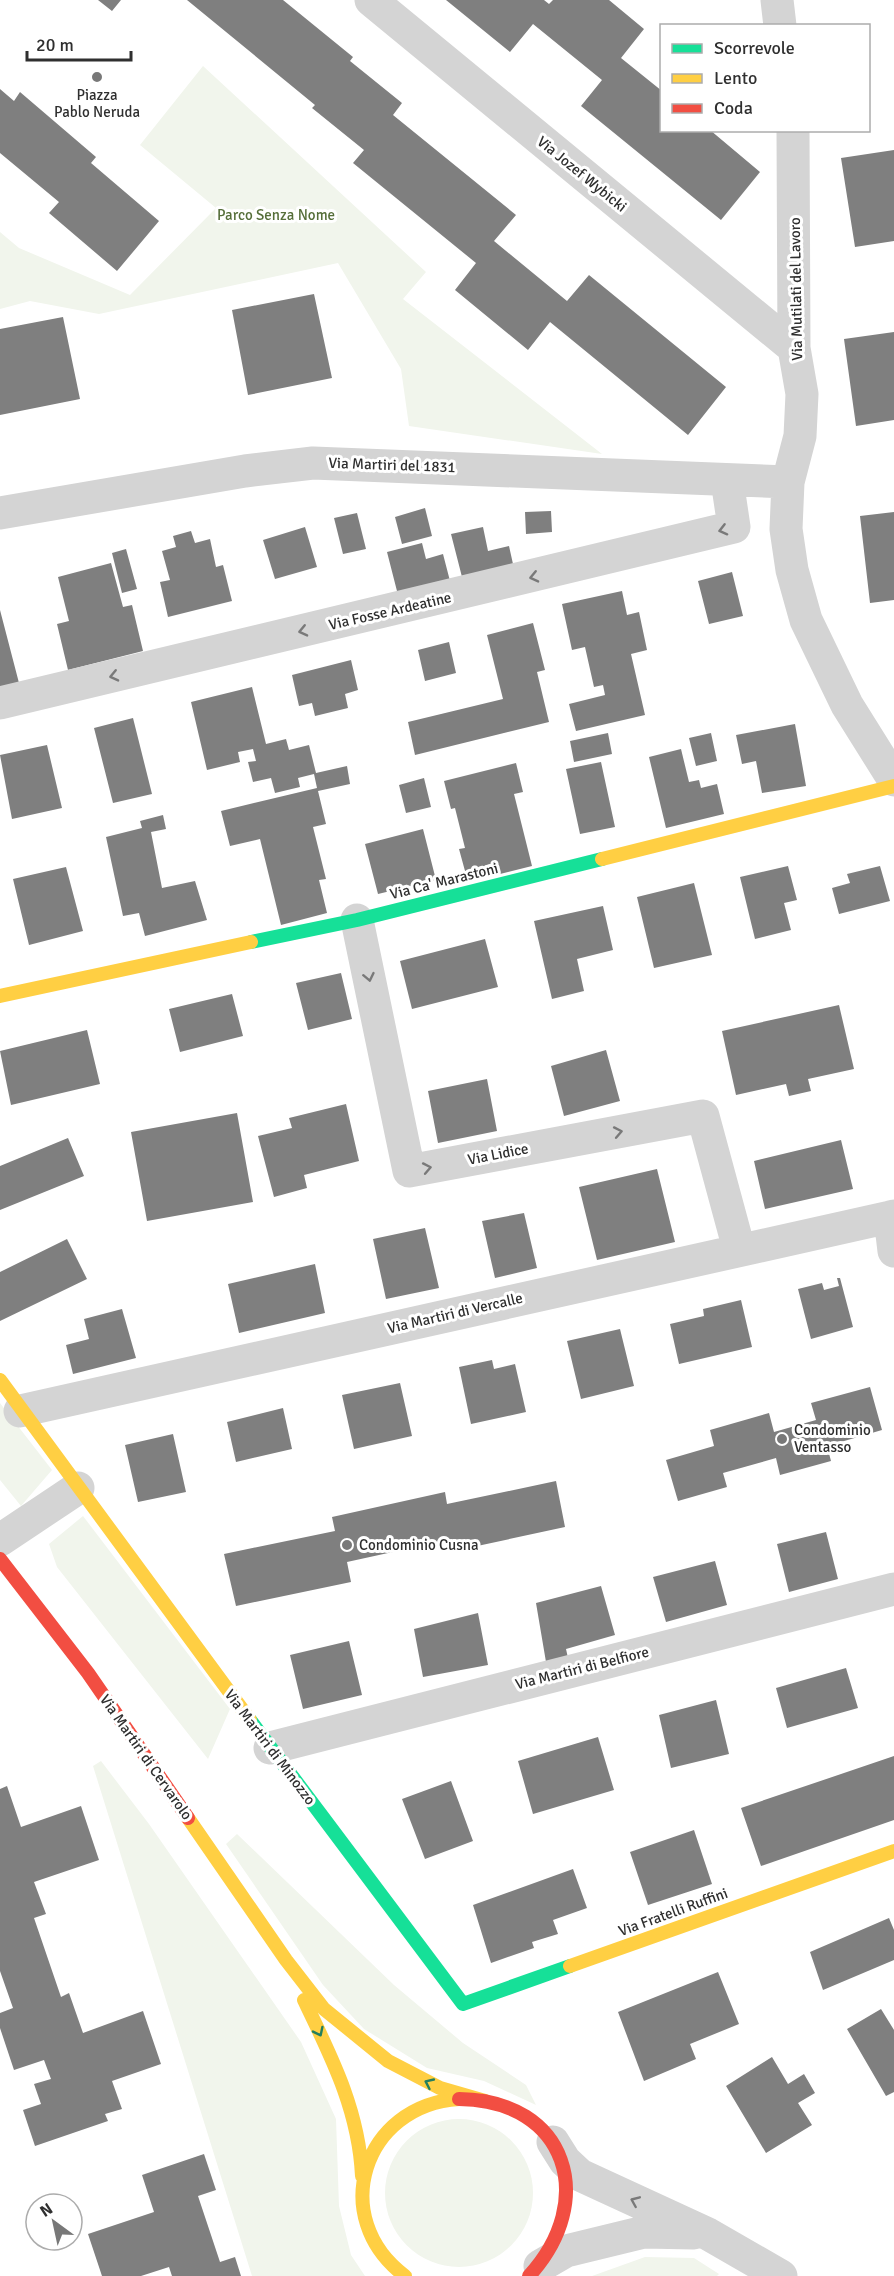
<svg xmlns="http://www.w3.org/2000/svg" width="894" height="2276" viewBox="0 0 894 2276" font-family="Signika,sans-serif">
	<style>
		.green { fill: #f1f5ec }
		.building { fill: #7f7f7f }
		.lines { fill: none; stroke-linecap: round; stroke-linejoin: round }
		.street { stroke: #d4d4d4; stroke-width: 33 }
		.fast { stroke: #16e098; stroke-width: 14 }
		.slow { stroke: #ffcf43; stroke-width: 14 }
		.jam { stroke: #f24e42; stroke-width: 14 }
		.oneway { stroke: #797979 }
		.oneway2 { stroke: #247f5e }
		.poi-dot { fill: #787878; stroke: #fff; stroke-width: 2 }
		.labels { text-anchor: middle; stroke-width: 6; stroke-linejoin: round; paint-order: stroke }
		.poi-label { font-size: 15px; fill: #2f2f2f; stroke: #fff; text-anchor: start }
		.street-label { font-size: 15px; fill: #2f2f2f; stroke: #fff }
		.park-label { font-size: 15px; fill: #556e39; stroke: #fff }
	</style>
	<rect width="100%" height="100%" fill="#fff"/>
	<path class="green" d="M203,66L426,272L403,299L602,454L409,426L401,369L338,263L99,314L30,301L0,309V232L19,248L130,295L216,208L140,145Z
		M0,1403L52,1470L21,1506L0,1480Z
		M83,1516L230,1709L208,1759L57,1567L49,1544Z
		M101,1761L149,1824L301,2042L336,2119L339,2206L351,2255L365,2276H252L93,1766Z
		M237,1834L394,1985L463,2043L526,2085L536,2105L484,2081L427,2068L364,2029L323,1985L226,1844Z
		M385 2193a74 74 0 1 1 148 0a74 74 0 1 1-148 0Z
		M645,2257L694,2258L719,2274L717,2276H592Z"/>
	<path class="building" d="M98,0H121L112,11Z
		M187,0H283L353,57L350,61L402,103L393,115L516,215L494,241L567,301L589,275L726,387L688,435L550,322L528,350L455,290L476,263L353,163L364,150L312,108L315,105Z
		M446,0H544L549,4L553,0H609L644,29L621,58L662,91V130H710L760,172L721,220L581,106L602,80L533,24L510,52Z
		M0,89L14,101L20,92L96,157L91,163L159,221L117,271L49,213L59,202L0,153Z
		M894,150V241L855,247L841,158Z
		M314,294L332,378L248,395L232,310Z
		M63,317L80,399L0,415V329Z
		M894,332V420L856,426L844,339Z
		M425,508L432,536L402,544L395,517Z
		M551,511L552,532L526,534L525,512Z
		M894,512V600L870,603L860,516Z
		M357,513L366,549L343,554L334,518Z
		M305,527L317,567L275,579L263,540Z
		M483,527L488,551L509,546L513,564L462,577L451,534Z
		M191,531L195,543L210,539L216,567L223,565L232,601L168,617L160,582L170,580L162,551L176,547L173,536Z
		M422,543L426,559L443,554L450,581L398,595L387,552Z
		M126,549L137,589L122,593L112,553Z
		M111,563L123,607L132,605L143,651L68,670L57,624L69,621L58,577Z
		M732,572L743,616L709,624L698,581Z
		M622,591L627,615L639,612L647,650L631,654L645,715L576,731L569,704L605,695L603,685L594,687L585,647L572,650L562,604Z
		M0,610L19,683L0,688Z
		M533,623L545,670L537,672L549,722L415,755L408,722L503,699L487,635Z
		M449,642L456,673L425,681L418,650Z
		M351,660L358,690L345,694L348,708L315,716L312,703L299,706L292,675Z
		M252,687L266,744L286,739L289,750L309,745L316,773L347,766L350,784L318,791L326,824L313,827L326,879L319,880L327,913L281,925L260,839L230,846L221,811L317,788L314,774L298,778L300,787L275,793L271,778L253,782L248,762L256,761L253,749L238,752L240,762L207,770L191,702Z
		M133,718L152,794L113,803L94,728Z
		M795,724L806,786L762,793L756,761L742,764L736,735Z
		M608,733L612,754L574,762L570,741Z
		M711,733L717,761L696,766L689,738Z
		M47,745L62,808L12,819L0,755Z
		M681,749L689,782L699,780L701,788L717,784L724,814L666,828L649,757Z
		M601,762L615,827L580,834L566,769Z
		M516,763L523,792L514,794L532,866L468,882L459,849L465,848L455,808L451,809L444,781Z
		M424,778L431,807L406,813L399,785Z
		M163,815L166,829L151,832L162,888L195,881L207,920L145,936L139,913L123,916L106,837L142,828L140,821Z
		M423,829L436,880L378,894L365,844Z
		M788,866L797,900L784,903L791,930L755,939L740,877Z
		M880,866L890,901L839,914L832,888L850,883L847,874Z
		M66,867L83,931L29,945L13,879Z
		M694,883L712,955L654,968L637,897Z
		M603,906L613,950L577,959L584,991L552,999L534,921Z
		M485,939L498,987L412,1009L400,961Z
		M341,973L352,1019L308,1030L296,983Z
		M232,994L243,1036L180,1052L169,1009Z
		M839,1005L854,1069L808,1079L811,1091L789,1096L786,1084L736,1095L722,1031Z
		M87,1030L100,1084L11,1105L0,1051Z
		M606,1050L620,1101L564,1116L551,1066Z
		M487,1079L497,1131L438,1143L428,1091Z
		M346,1104L359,1161L304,1175L307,1188L274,1197L258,1136L292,1128L289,1118Z
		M237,1113L253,1202L147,1221L131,1132Z
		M68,1138L84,1176L0,1210V1166Z
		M841,1140L853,1189L765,1209L754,1161Z
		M657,1169L675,1242L597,1260L579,1187Z
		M524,1213L537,1268L495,1278L482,1221Z
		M425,1228L439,1288L386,1299L373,1239Z
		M67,1239L87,1279L0,1321V1272Z
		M315,1264L325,1313L239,1333L228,1284Z
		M837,1278H840L853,1327L811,1339L798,1289L822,1283L824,1290L839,1286Z
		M741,1300L752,1347L679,1364L670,1324L704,1316L703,1309Z
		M122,1309L136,1358L73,1374L66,1345L89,1339L84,1319Z
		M620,1329L634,1386L581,1399L567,1341Z
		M492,1360L494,1369L515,1364L526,1412L471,1424L459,1367Z
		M400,1383L412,1436L354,1449L342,1395Z
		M870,1387L882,1430L827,1446L831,1461L780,1475L776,1458L723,1473L727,1487L678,1501L666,1460L714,1446L710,1430L769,1413L774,1432L816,1420L811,1403Z
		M283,1408L292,1449L236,1462L227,1422Z
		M173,1434L186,1492L138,1502L125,1445Z
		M556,1481L565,1527L454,1551L452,1539L347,1562L351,1582L236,1606L224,1554L335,1531L332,1517L445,1492L447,1504Z
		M826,1532L838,1579L789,1592L777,1544Z
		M715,1561L727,1605L666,1622L653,1577Z
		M601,1586L615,1635L566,1649L568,1658L546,1662L536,1603Z
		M478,1613L488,1665L423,1677L414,1629Z
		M349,1641L362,1695L303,1709L290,1655Z
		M846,1668L858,1708L787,1728L776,1688Z
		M716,1700L729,1754L671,1768L659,1715Z
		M598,1737L614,1790L533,1814L518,1761Z
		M894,1756V1820L761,1866L741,1808Z
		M451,1781L473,1841L425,1859L402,1799Z
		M7,1786L21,1827L81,1806L99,1860L34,1882L46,1914L34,1918L61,1997L69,1993L83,2033L143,2011L161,2064L112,2081L122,2109L105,2114L108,2121L35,2146L23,2110L41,2104L34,2084L51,2079L44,2060L14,2070L0,2028V2013L13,2008L0,1971V1789Z
		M694,1830L712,1884L648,1905L630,1852Z
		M573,1869L587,1908L553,1920L558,1934L532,1942L534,1948L491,1963L473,1905Z
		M889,1918L894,1930V1960L823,1990L810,1952Z
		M718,1972L739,2024L690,2044L696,2059L644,2081L618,2012Z
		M881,2009L894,2030V2092L886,2096L847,2029Z
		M772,2057L788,2084L804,2074L815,2093L798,2103L812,2125L766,2153L726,2086Z
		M204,2154L216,2190L198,2196L220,2262L235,2257L241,2276H172L169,2267L141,2276H102L88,2234L154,2212L142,2175Z"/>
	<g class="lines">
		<path class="street" d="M371,0L794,348
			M777,0L780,26
			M793,130L794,348L802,394L800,436L788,482L786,529L792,570L806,620L847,705L894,780
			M0,513L245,471L313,463L788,482
			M0,703L734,527L727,480
			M357,920L409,1171L703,1116L739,1249
			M894,1216L890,1217L894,1251
			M20,1411L890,1217
			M0,1540L78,1488
			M270,1748L894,1589
			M553,2142L565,2161L580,2175L708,2234L781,2276
			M540,2266L566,2251L644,2232L694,2233"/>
		<path class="fast" d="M251,942L357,920L602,859
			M250,1720L463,2004L570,1966"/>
		<path class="slow" d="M602,859L894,786
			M0,996L251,942
			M0,1380L250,1720
			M188,1818L286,1960L324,2009L388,2061L440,2088L485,2101
			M570,1966L894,1851
			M304,2000C332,2058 359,2111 362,2176
			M405,2276C327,2218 363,2105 459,2099"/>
		<path class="jam" d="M0,1559L88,1673L188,1818
			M459,2099C568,2100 598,2201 529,2276"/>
	</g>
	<defs><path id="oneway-chevron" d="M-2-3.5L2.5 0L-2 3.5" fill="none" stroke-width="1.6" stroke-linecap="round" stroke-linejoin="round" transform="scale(1.5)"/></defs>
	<g class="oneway">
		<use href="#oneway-chevron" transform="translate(723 530) rotate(166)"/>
		<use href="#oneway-chevron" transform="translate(534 577) rotate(167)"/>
		<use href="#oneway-chevron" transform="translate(303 631) rotate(167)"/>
		<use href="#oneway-chevron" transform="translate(114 676) rotate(167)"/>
		<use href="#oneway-chevron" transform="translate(369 977) rotate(78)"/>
		<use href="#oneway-chevron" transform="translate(618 1132) rotate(-11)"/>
		<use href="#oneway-chevron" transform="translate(427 1168) rotate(-11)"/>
		<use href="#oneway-chevron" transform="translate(635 2201) rotate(-157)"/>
	</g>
	<g class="oneway2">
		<use href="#oneway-chevron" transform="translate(319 2032) rotate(64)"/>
		<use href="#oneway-chevron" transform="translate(429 2083) rotate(-155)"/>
	</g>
	<g class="poi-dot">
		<circle cx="97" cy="77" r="6"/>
		<circle cx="782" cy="1439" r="6"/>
		<circle cx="347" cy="1545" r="6"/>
	</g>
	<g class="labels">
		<g class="poi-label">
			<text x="97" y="100" text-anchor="middle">Piazza<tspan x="97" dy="17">Pablo Neruda</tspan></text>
			<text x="794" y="1435">Condominio<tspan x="794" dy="17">Ventasso</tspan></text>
			<text x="359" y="1550">Condominio Cusna</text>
		</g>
		<g class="street-label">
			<text transform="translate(582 174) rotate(39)" y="5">Via Jozef Wybicki</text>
			<text transform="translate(796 289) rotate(-91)" y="5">Via Mutilati del Lavoro</text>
			<text transform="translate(392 465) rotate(2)" y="5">Via Martiri del 1831</text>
			<text transform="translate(390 611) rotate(-13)" y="5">Via Fosse Ardeatine</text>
			<text transform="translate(444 881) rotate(-14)" y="5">Via Ca' Marastoni</text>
			<text transform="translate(498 1154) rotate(-11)" y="5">Via Lidice</text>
			<text transform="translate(455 1313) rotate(-13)" y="5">Via Martiri di Vercalle</text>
			<text transform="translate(582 1668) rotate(-14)" y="5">Via Martiri di Belfiore</text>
			<text transform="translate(270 1747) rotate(53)" y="5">Via Martiri di Minozzo</text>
			<text transform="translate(146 1757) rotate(55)" y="5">Via Martiri di Cervarolo</text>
			<text transform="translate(673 1912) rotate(-20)" y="5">Via Fratelli Ruffini</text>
		</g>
		<g class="park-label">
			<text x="276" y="220">Parco Senza Nome</text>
		</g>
	</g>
	<rect x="660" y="24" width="210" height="108" fill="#ffffff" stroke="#acacac" stroke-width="1.5"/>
	<rect x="672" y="44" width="30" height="9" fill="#16e098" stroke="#acacac" stroke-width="1.5"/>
	<text x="714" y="54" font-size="18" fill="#2f2f2f">Scorrevole</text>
	<rect x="672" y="74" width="30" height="9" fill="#ffcf43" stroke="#acacac" stroke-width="1.5"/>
	<text x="714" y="84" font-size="18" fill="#2f2f2f">Lento</text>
	<rect x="672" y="104" width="30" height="9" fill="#f24e42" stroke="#acacac" stroke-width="1.5"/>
	<text x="714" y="114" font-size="18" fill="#2f2f2f">Coda</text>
	<g transform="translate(54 2222) rotate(327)"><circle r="28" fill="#ffffff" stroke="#acacac" stroke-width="1.5"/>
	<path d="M0-4.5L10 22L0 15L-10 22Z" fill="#787878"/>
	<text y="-9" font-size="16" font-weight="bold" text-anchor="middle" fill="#2f2f2f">N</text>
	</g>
	<path d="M27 51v9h104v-9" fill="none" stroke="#2f2f2f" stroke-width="3"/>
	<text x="36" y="51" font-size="18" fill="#2f2f2f" stroke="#ffffff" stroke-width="4.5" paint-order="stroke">20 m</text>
</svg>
